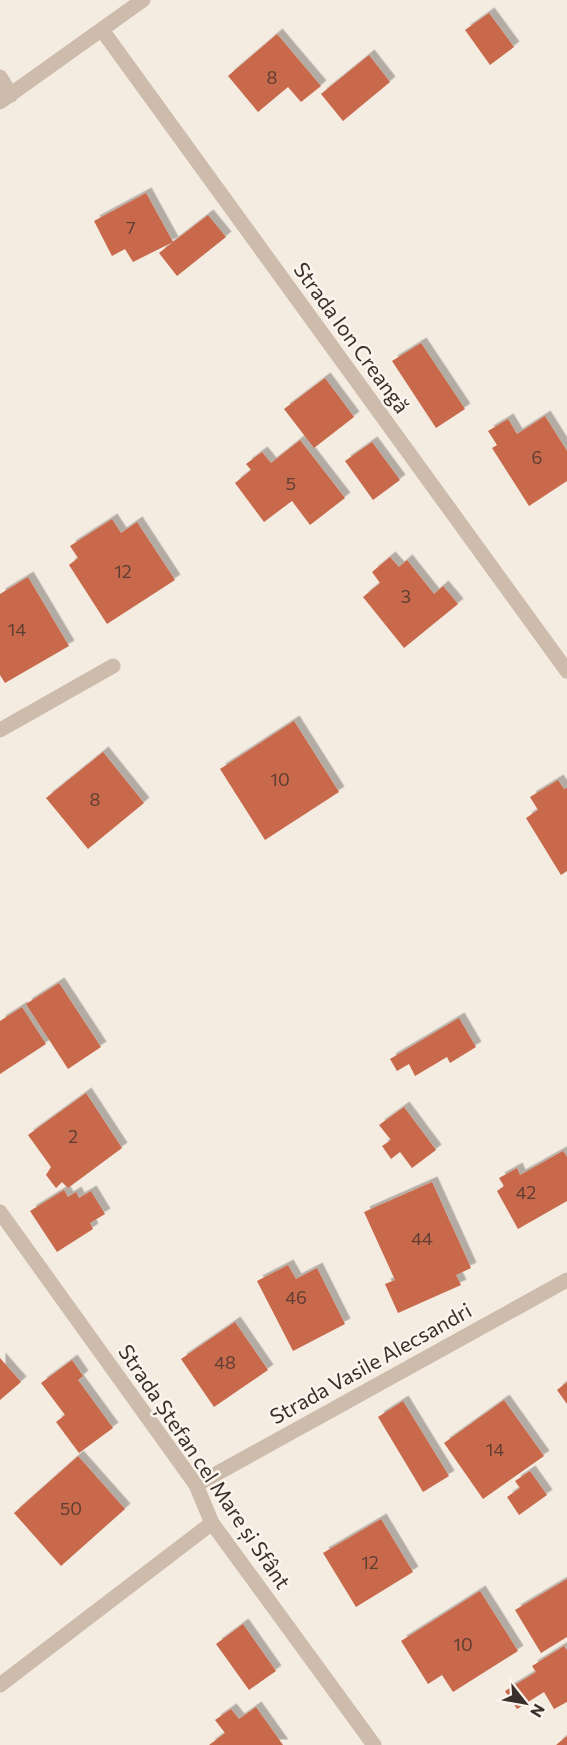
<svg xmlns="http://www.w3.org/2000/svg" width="567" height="1745" viewBox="0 0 567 1745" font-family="Commissioner,sans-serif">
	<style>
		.building { fill: #c8694b; filter: url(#shadow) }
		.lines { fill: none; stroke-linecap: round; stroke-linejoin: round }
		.minor { stroke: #cdbbac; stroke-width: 15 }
		.labels { text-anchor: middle; stroke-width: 5; stroke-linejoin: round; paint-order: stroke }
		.number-label { font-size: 18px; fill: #5e3e33 }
		.street-label { font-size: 21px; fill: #3b302b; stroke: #fbf5ee }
	</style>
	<defs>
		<filter id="shadow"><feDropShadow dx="5.5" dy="-5.5" stdDeviation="0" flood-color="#0004"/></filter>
	</defs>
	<rect width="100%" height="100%" fill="#f4ebe1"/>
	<path class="building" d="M489,13L514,47L490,65L465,30Z
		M277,34L321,86L301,102L288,87L258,112L228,76Z
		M369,55L390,82L343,121L321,94Z
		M146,193L173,242L208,215L226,237L177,276L159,253L173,242L133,262L125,249L112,256L94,221Z
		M421,343L465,409L436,428L392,361Z
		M325,378L354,417L314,448L284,409Z
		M545,416L567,451V481L529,506L492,448L497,445L488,431L508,419L517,434Z
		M300,440L345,498L310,525L292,501L264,522L235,483L251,470L246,464L262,452L271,463Z
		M372,442L400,480L373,500L345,461Z
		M112,519L121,533L137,522L175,580L107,624L69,565L78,558L70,546Z
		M390,557L399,567L407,560L434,594L443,586L458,604L404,648L363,597L380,583L372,572Z
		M28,577L69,646L5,683L0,675V594Z
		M294,721L339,792L265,840L220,769Z
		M103,752L144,803L88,849L46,798Z
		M558,780L564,789L567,788V871L561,875L526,818L538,810L530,797Z
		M59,983L101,1047L68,1069L26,1004Z
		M22,1007L46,1044L0,1074V1021Z
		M459,1018L476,1047L450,1063L447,1057L415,1076L409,1064L397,1071L390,1059Z
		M86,1093L122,1148L68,1188L62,1182L56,1188L46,1175L51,1167L28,1135Z
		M404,1107L436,1150L412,1168L400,1152L391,1159L382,1146L391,1140L379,1125Z
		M563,1151L567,1157V1201L518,1229L497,1191L504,1186L499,1178L517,1168L520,1175Z
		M432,1182L471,1268L456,1275L461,1285L398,1313L385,1284L395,1280L364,1212Z
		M64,1190L68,1197L76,1192L79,1198L91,1191L105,1214L90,1223L93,1229L57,1252L30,1211Z
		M288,1265L296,1279L317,1268L345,1324L293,1351L257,1281Z
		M235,1322L268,1370L214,1407L181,1359Z
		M0,1358L21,1382L0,1400Z
		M72,1360L83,1376L78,1380L113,1428L79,1453L56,1422L65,1415L41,1383Z
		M567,1382V1404L557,1390Z
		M504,1400L544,1456L483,1499L444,1443Z
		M403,1401L449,1476L423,1492L378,1417Z
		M78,1456L125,1509L61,1566L14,1513Z
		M530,1471L547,1495L519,1515L507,1497L520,1488L515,1481Z
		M381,1519L413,1572L356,1607L323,1553Z
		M567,1579V1637L541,1653L515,1610Z
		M480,1591L518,1651L453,1692L442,1675L428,1684L401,1641Z
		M243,1624L276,1671L249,1690L216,1644Z
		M564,1646L567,1650V1702L554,1709L544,1692L517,1709L505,1691L536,1672L532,1666Z
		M256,1707L283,1745H209L225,1733L215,1720L231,1709L239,1719Z
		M567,1736V1745H556Z"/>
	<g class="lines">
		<path class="minor" d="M102,30L567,671
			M0,77L11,95
			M0,102L143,0
			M0,730L113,666
			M0,1212L196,1485L212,1523L374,1745
			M196,1485L567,1280
			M0,1685L212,1523"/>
	</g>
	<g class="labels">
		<g class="number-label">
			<text x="272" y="84">8</text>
			<text x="131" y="234">7</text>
			<text x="537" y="464">6</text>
			<text x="291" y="490">5</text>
			<text x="123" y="578">12</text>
			<text x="406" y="603">3</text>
			<text x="17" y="636">14</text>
			<text x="280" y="786">10</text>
			<text x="95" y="806">8</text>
			<text x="73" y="1143">2</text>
			<text x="526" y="1199">42</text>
			<text x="422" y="1245">44</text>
			<text x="296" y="1304">46</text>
			<text x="225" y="1369">48</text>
			<text x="495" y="1456">14</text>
			<text x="71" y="1515">50</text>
			<text x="370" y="1569">12</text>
			<text x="463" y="1651">10</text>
		</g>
		<g class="street-label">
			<text transform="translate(351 338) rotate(54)" y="7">Strada Ion Creangă</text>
			<text transform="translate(371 1364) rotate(-29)" y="7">Strada Vasile Alecsandri</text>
			<text transform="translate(204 1467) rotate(56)" y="7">Strada Ștefan cel Mare și Sfânt</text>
		</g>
	</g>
	<g transform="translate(525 1703) rotate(121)" stroke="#fbf5ee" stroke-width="4.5" paint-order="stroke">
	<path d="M0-4.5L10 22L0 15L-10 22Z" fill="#3b302b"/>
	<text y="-9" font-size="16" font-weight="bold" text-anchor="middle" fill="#3b302b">N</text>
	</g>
</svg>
